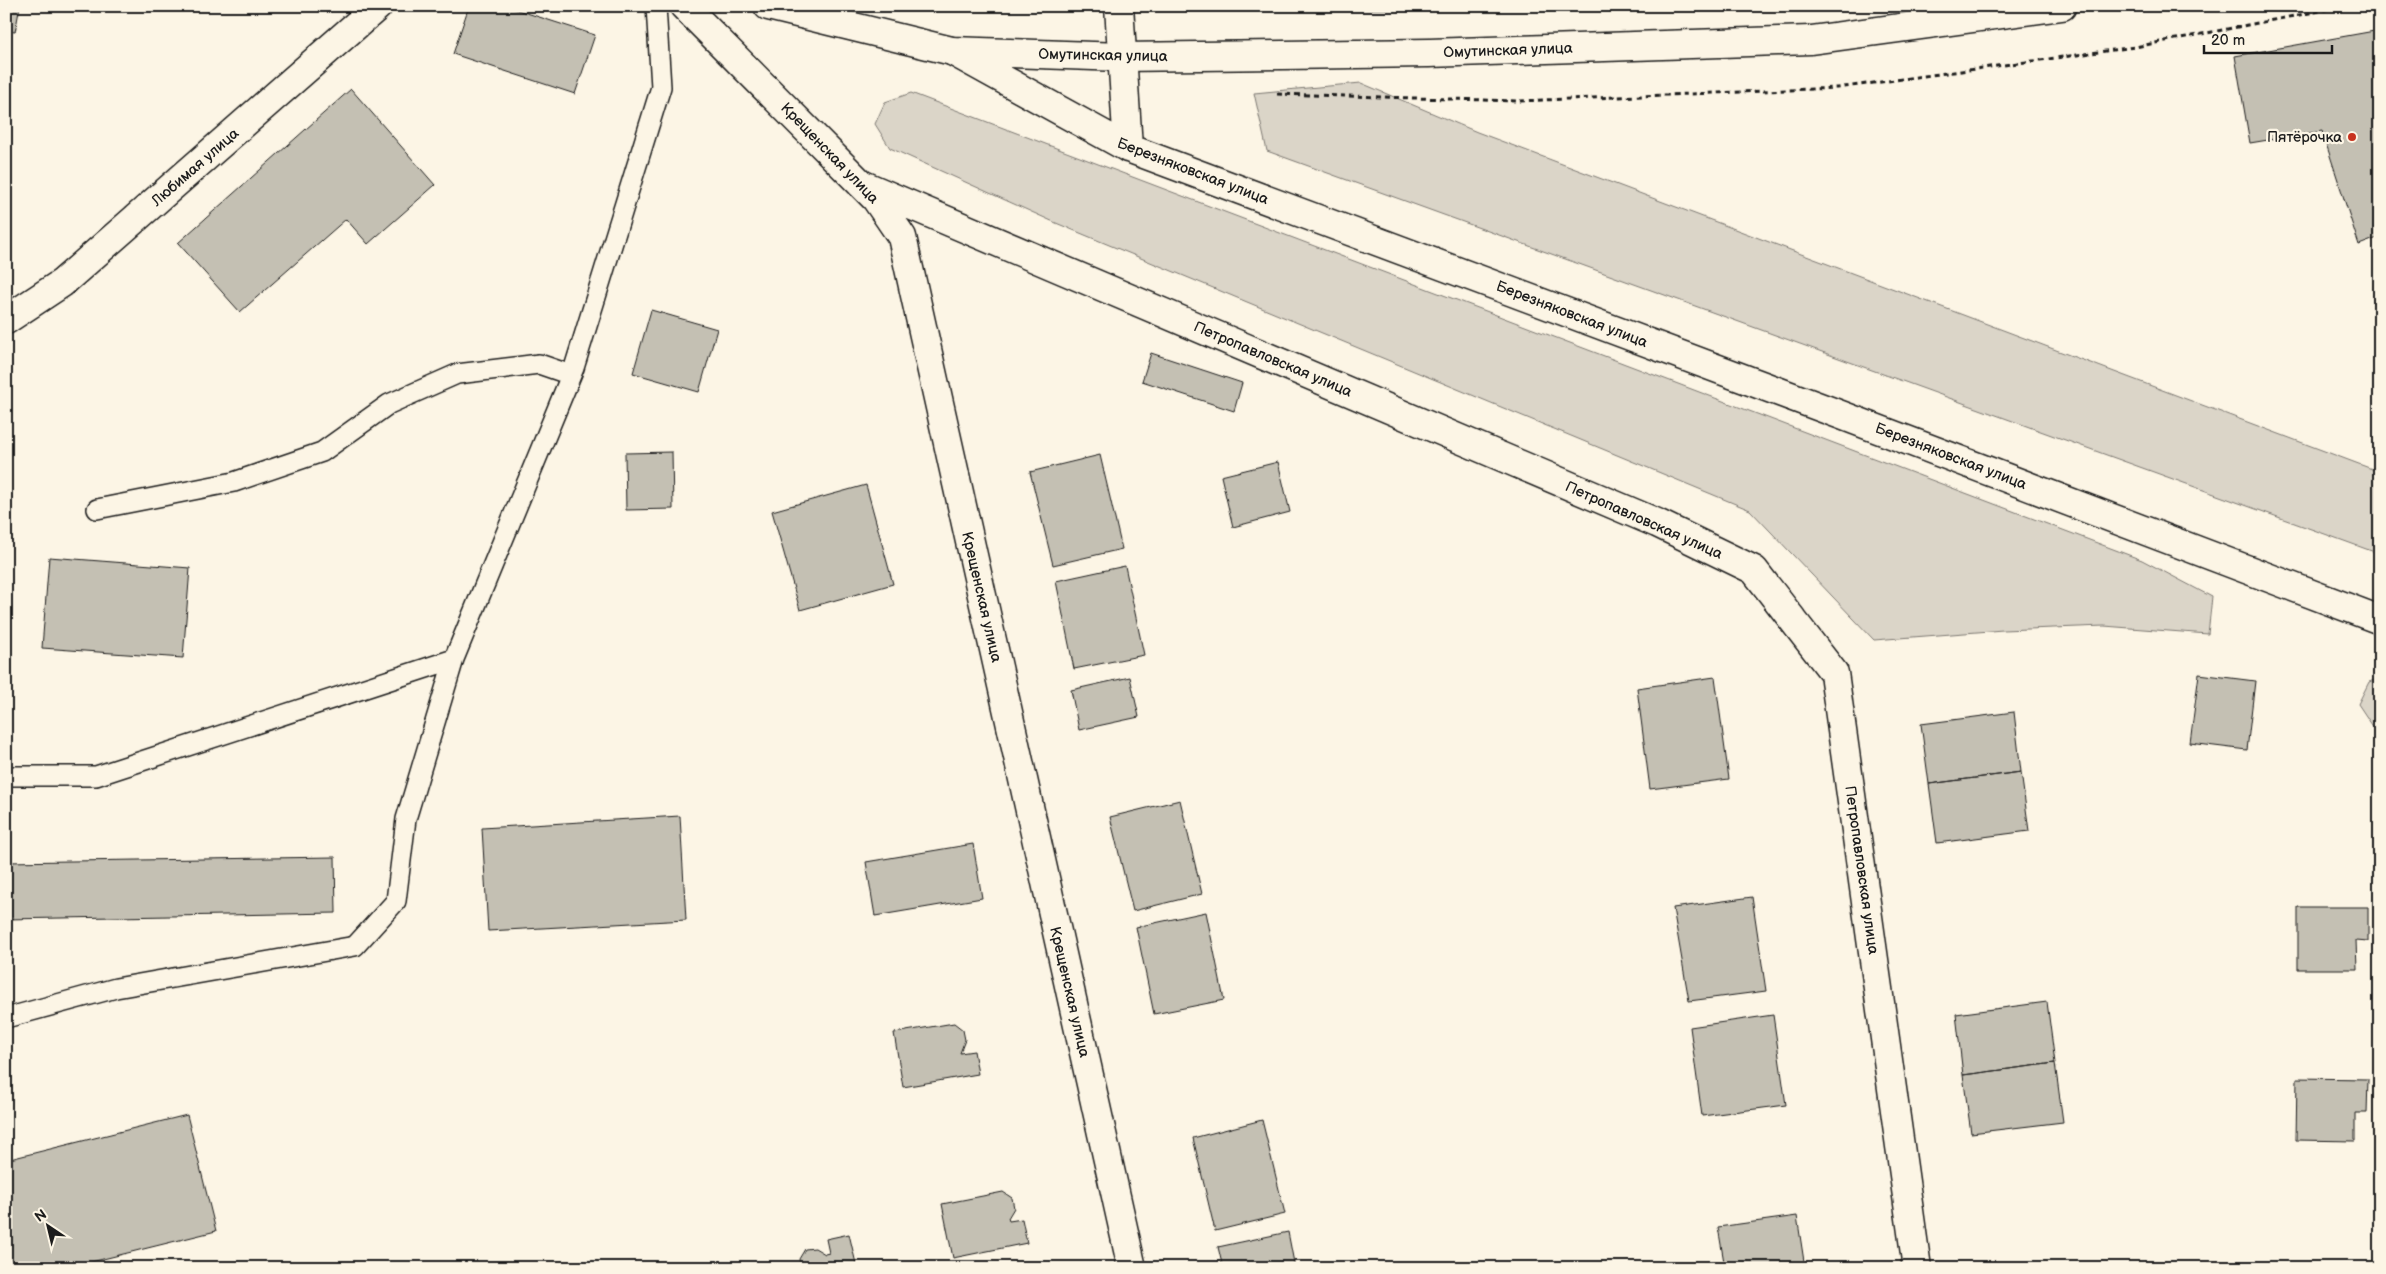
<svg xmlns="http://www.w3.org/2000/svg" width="2386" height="1274" viewBox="0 0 2386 1274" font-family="'Balsamiq Sans',sans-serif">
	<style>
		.green { fill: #dbd5c8; stroke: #7c7872 }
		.building { fill: #c4c0b3; stroke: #1c1c1c }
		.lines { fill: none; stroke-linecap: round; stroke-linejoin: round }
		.service-casing { stroke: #1c1c1c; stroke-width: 22 }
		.minor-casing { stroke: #1c1c1c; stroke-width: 31 }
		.tertiary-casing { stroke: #1c1c1c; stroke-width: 31 }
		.path { stroke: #1c1c1c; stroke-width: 3; stroke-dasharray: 5 4; stroke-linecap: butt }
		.service { stroke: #fcf5e5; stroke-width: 19 }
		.minor { stroke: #fcf5e5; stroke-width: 28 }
		.tertiary { stroke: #fcf5e5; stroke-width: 28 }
		.poi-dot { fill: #c8321e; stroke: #fcf5e5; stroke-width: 2 }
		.labels { text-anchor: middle; stroke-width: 4.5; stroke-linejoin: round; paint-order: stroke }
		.street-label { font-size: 15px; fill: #1c1c1c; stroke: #fcf5e5 }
		.poi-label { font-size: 15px; fill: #1c1c1c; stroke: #fcf5e5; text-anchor: end }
	</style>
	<rect width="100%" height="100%" fill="#fcf5e5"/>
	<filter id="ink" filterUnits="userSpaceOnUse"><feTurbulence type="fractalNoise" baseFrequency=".02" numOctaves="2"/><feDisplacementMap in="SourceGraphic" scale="10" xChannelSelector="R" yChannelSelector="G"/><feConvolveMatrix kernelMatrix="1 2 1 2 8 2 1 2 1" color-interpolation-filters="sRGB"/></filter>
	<g filter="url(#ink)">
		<path class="green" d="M1213,6H1649L1232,11Z
			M1361,83L1477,132L2380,472V554L1267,151L1254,93Z
			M911,93L2142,560L2212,597L2208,634L2104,626L2003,630L1874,640L1750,510L1056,223L890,148L875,124L885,102Z
			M2380,678V731L2374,728L2358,704L2369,682Z"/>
		<path class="building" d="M6,6H20L15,32L6,31Z
			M469,6H505L595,35L575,94L453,54Z
			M2380,30V237L2359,245L2322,131L2250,143L2235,56Z
			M351,89L435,185L368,244L346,219L240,312L178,243Z
			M651,310L717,329L699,392L633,373Z
			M1151,353L1242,383L1234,411L1142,381Z
			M672,452L673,509L626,510L625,453Z
			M1100,455L1122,549L1053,565L1030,472Z
			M1278,462L1290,512L1233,527L1221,476Z
			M866,485L893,584L800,610L772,511Z
			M49,557L190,568L183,658L42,648Z
			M1125,566L1144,655L1074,669L1056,581Z
			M2199,674L2255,681L2247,750L2190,743Z
			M1130,677L1139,717L1079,730L1071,690Z
			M1715,677L1729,779L1650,789L1637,688Z
			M2014,712L2021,772L1929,784L1921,724Z
			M2021,772L2029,831L1937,843L1929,784Z
			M1180,800L1202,894L1133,911L1110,817Z
			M680,816L686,920L488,931L482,828Z
			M973,844L982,898L875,916L866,862Z
			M335,857L336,913L6,919V862Z
			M1752,897L1766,991L1689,1001L1673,908Z
			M2298,907H2368V941L2356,940L2357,969H2298Z
			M1206,912L1224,1000L1154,1014L1136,927Z
			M2047,1002L2055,1063L1963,1075L1956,1014Z
			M1773,1015L1786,1105L1702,1116L1690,1027Z
			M954,1023L963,1030L965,1040L960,1053L974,1051L978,1074L903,1087L894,1033Z
			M2055,1063L2063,1122L1971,1133L1963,1075Z
			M2297,1078L2368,1079L2367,1113H2355V1141L2296,1140Z
			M187,1115L216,1231L67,1268H6V1160Z
			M1262,1120L1285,1214L1215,1231L1193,1138Z
			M1003,1192L1012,1198L1014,1208L1008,1218L1009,1221L1022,1219L1027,1243L953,1258L942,1204Z
			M1797,1216L1805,1268H1725L1718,1227Z
			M1288,1232L1295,1268H1223L1218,1247Z
			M849,1234L857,1268H801L799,1259L805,1249L815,1248L825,1254L829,1253L826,1239Z"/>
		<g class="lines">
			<defs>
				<path id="service" d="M97,509L234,482L322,452L389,404L457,374L539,364L571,375
					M6,776H96L454,659
					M6,1018L116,988L355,946L396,901L406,819L454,659L574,368L661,87L656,6"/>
				<path id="minor" d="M684,6L876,199L902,237L1132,1268
					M1119,6L1128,148
					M952,51L1128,148L1841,415L2380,620
					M861,184L1657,523L1754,570L1834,673L1917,1268
					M6,320L62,283L378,6"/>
				<path id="tertiary" d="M768,6L952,51L1121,57L1429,53L1811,40L2062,6"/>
			</defs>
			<use href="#service" class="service-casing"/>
			<use href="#minor" class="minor-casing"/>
			<use href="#tertiary" class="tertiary-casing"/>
			<path class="path" d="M1277,94L1519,101L1837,88L2135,47L2345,6"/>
			<use href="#service" class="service"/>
			<use href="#minor" class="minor"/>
			<use href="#tertiary" class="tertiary"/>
		</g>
	</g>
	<circle class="poi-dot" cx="2352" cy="137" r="5"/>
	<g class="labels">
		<g class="street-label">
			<text transform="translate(1508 50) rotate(-2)" y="5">Омутинская улица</text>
			<text transform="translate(1103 55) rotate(1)" y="5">Омутинская улица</text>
			<text transform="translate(830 153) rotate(46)" y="5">Крещенская улица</text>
			<text transform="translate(195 167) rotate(-41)" y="5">Любимая улица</text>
			<text transform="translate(1193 171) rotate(21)" y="5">Березняковская улица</text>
			<text transform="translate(1572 314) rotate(21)" y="5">Березняковская улица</text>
			<text transform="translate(1273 359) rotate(23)" y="5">Петропавловская улица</text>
			<text transform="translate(1951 456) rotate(21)" y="5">Березняковская улица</text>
			<text transform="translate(1644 520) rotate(24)" y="5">Петропавловская улица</text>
			<text transform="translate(982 597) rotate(77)" y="5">Крещенская улица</text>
			<text transform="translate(1862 870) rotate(82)" y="5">Петропавловская улица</text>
			<text transform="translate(1070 992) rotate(77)" y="5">Крещенская улица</text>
		</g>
		<g class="poi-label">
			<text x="2342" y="142">Пятёрочка</text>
		</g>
	</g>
	<rect width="2386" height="1274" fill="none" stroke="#fcf5e5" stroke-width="25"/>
	<rect x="12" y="12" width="2361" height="1249" fill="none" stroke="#1c1c1c" stroke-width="2" filter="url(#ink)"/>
	<g transform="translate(48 1226) rotate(325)" stroke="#fcf5e5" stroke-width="4" paint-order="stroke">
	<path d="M0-4L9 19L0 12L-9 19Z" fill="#1c1c1c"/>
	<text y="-8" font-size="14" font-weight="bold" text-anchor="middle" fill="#1c1c1c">N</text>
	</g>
	<path d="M2204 45v8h128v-8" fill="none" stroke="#1c1c1c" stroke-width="2.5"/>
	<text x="2211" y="45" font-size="15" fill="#1c1c1c" stroke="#fcf5e5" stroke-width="4" paint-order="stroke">20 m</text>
</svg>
